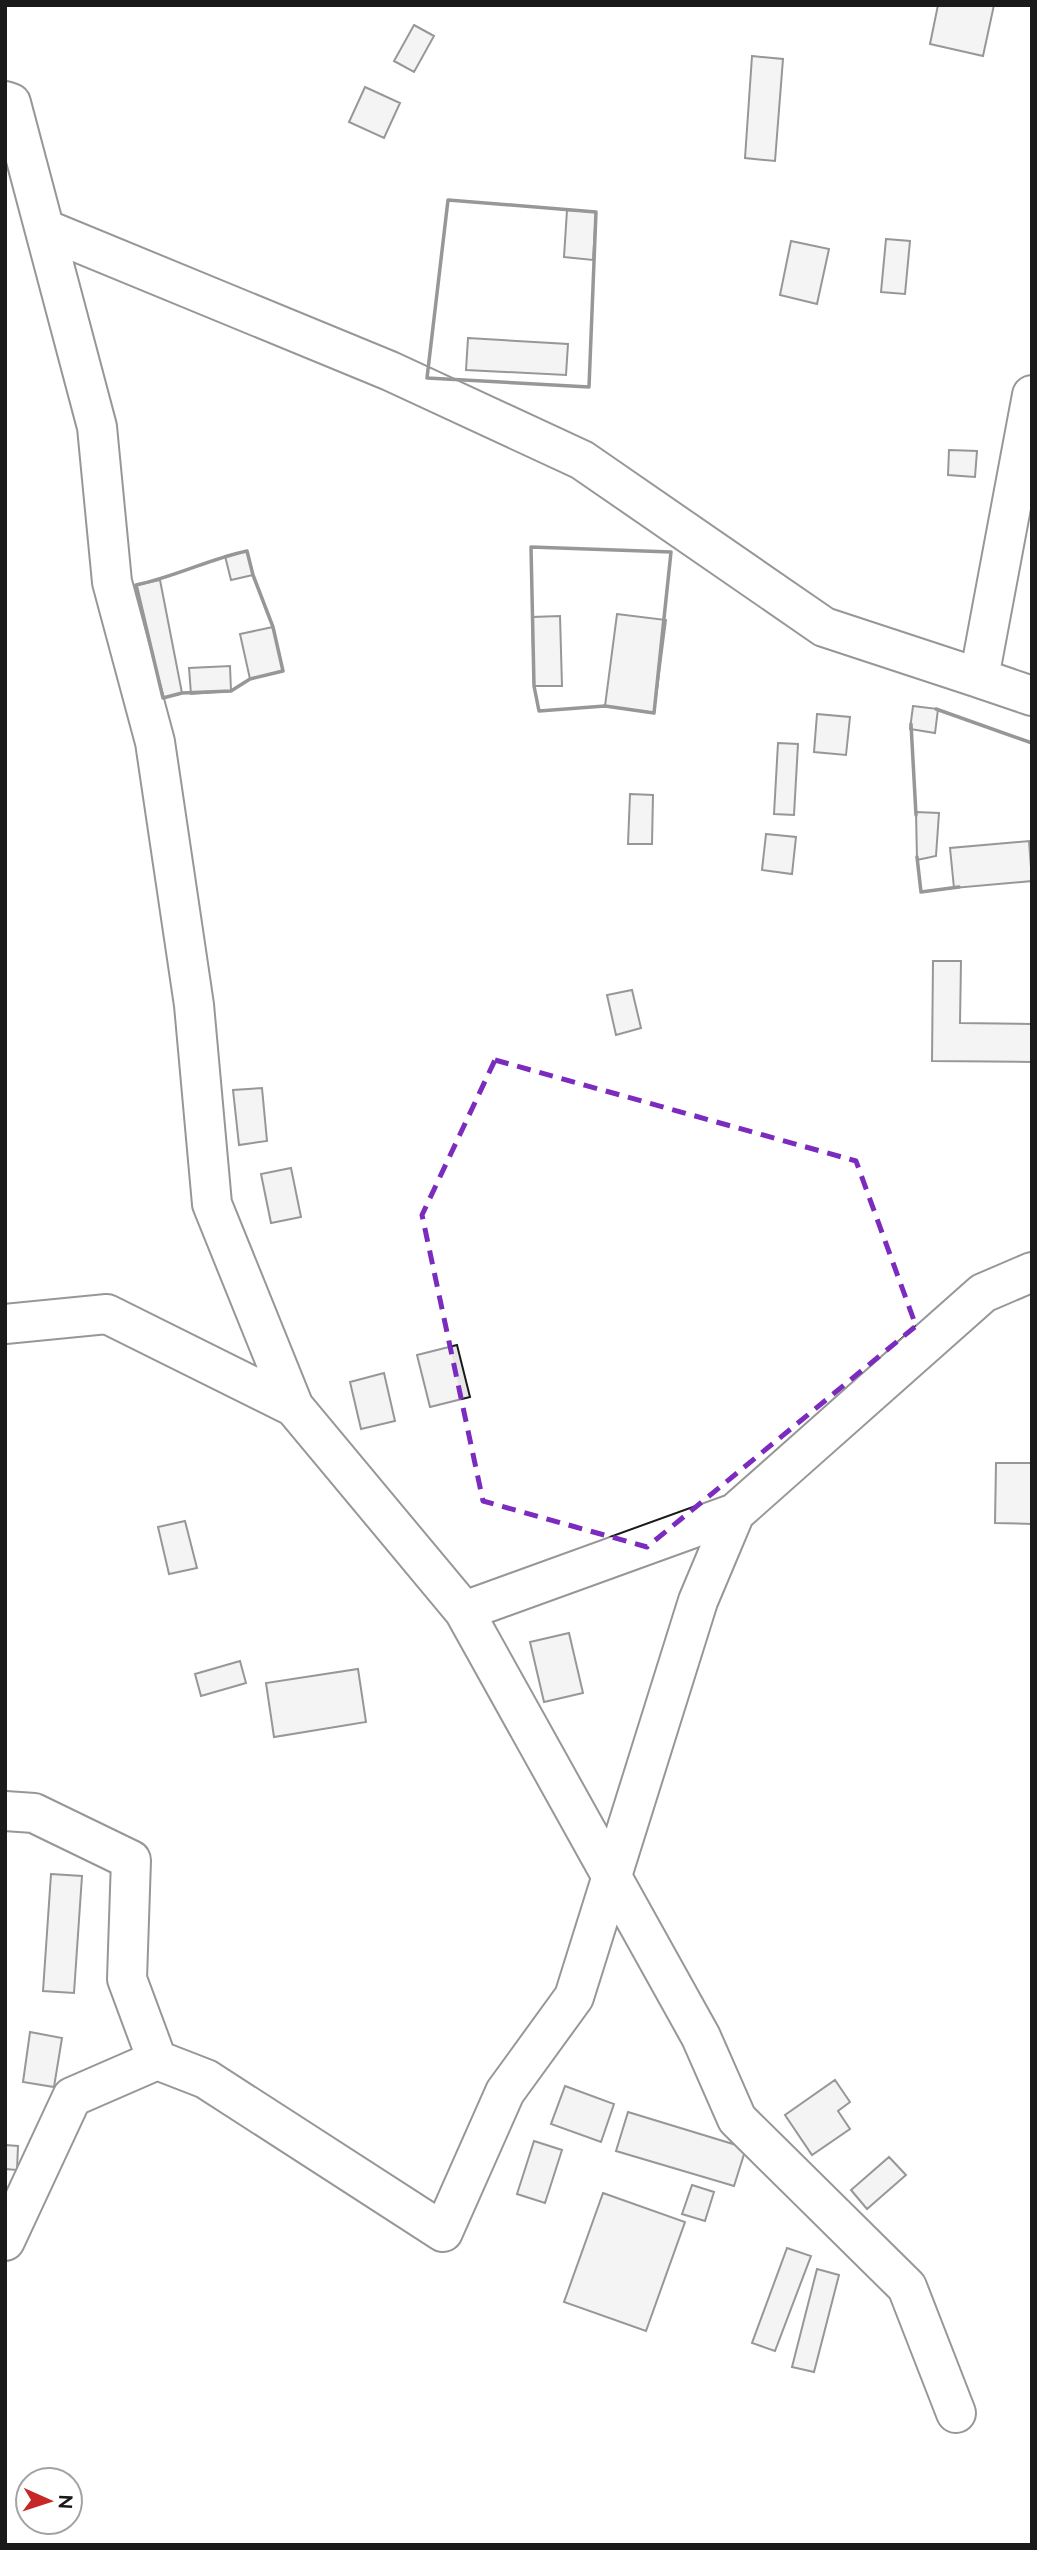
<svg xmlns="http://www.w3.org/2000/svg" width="1037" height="2550" viewBox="0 0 1037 2550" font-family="Raleway,sans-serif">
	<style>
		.building { fill: #e6e6e6; stroke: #1a1a1a; stroke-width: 2 }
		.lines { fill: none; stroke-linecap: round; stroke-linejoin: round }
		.street-casing { stroke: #1a1a1a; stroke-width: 42 }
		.street { stroke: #fff; stroke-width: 38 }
		.wall { stroke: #1a1a1a; stroke-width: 3.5 }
		.marked { fill: none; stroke: #7b2cbf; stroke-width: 5; stroke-dasharray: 14 9; stroke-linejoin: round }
	</style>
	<rect width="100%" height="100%" fill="#fff"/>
	<path class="building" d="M938,5H994L983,56L930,44Z
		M414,25L434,36L414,72L394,61Z
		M752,56L783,59L775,161L745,158Z
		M365,87L400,103L384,138L349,122Z
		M567,210L596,212L593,260L564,257Z
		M886,239L910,241L905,294L881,292Z
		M791,241L829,249L817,304L780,295Z
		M468,338L568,344L566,375L466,370Z
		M949,450L977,451L975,477L948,475Z
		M247,551L253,575L231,580L225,556Z
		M160,580L182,693L163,698L136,585Z
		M617,614L666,620L654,713L605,706Z
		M560,616L562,686H534L532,617Z
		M273,627L283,671L250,679L240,634Z
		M230,666L231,691L191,694L189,668Z
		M913,706L938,709L935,733L910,729Z
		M817,714L850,717L846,755L814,752Z
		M778,743L798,744L794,815L774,814Z
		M630,794L653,795L652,844H628Z
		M916,812L939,813L936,856L917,860Z
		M766,834L796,837L792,874L762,870Z
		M1029,841L1032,881L954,888L950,848Z
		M933,961H961L960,1023L1032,1024V1062L932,1061Z
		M632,990L641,1028L616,1035L607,995Z
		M262,1088L267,1141L239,1145L233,1090Z
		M291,1168L301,1217L271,1223L261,1174Z
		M457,1345L470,1397L430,1407L417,1355Z
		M384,1373L395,1421L361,1429L350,1382Z
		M996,1463H1032V1524L995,1523Z
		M185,1521L197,1568L169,1574L158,1527Z
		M569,1633L583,1693L544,1702L530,1642Z
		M240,1661L246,1683L201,1696L195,1674Z
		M358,1669L366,1722L274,1737L266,1683Z
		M51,1874L82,1876L74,1993L43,1991Z
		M30,2032L62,2038L54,2087L23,2082Z
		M835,2080L850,2102L838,2111L850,2129L812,2155L785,2115Z
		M565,2086L614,2104L601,2142L551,2124Z
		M628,2112L746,2148L734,2186L616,2151Z
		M534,2141L562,2150L545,2203L517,2194Z
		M5,2145L18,2146L17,2170L5,2169Z
		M889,2157L906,2175L867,2209L851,2190Z
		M692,2185L714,2192L705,2221L682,2214Z
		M603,2193L685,2222L646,2331L564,2302Z
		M787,2248L811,2256L775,2351L752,2343Z
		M817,2269L839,2275L814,2372L792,2367Z"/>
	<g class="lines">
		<defs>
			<path id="street" d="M5,101L11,103L97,427L112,582L155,742L194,1005L212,1204L294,1407L464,1611L701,2037L737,2119L907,2287L956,2413
				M45,229L390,371L582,460L824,627L979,678L1032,395
				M979,678L1032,696
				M5,1324L107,1314L294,1407
				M464,1611L735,1513L983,1293L1032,1272
				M5,1811L34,1813L131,1860L127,1979L157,2060
				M5,2241L72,2097L157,2060L206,2079L443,2232L505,2092L574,1997L698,1601L735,1513"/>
		</defs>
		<use href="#street" class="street-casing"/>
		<use href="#street" class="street"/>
		<path class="wall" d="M448,200L596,212L589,387L427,378Z
			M531,547L671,552L654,713L605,706L539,711L534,686Z
			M247,551L253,575L273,627L283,671L250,679L231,691L182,693L163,698L136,585C175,577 209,559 247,551Z
			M936,709L1032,743
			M911,724L916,815
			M917,857L921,892L959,887"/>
	</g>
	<path d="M0 0H1037V2550H0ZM495,1060L856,1161L916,1326L647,1547L483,1501L422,1215Z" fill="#fff" fill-opacity=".55" fill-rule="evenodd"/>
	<path class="marked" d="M495,1060L856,1161L916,1326L647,1547L483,1501L422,1215Z"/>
	<rect width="1037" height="2550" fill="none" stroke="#1a1a1a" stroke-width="14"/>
	<g transform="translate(49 2501) rotate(93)"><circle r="33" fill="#ffffff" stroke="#a3a3a3" stroke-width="2"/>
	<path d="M0-5L12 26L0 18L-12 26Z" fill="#c62828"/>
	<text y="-10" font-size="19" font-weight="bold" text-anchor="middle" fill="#1a1a1a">N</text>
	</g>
</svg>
